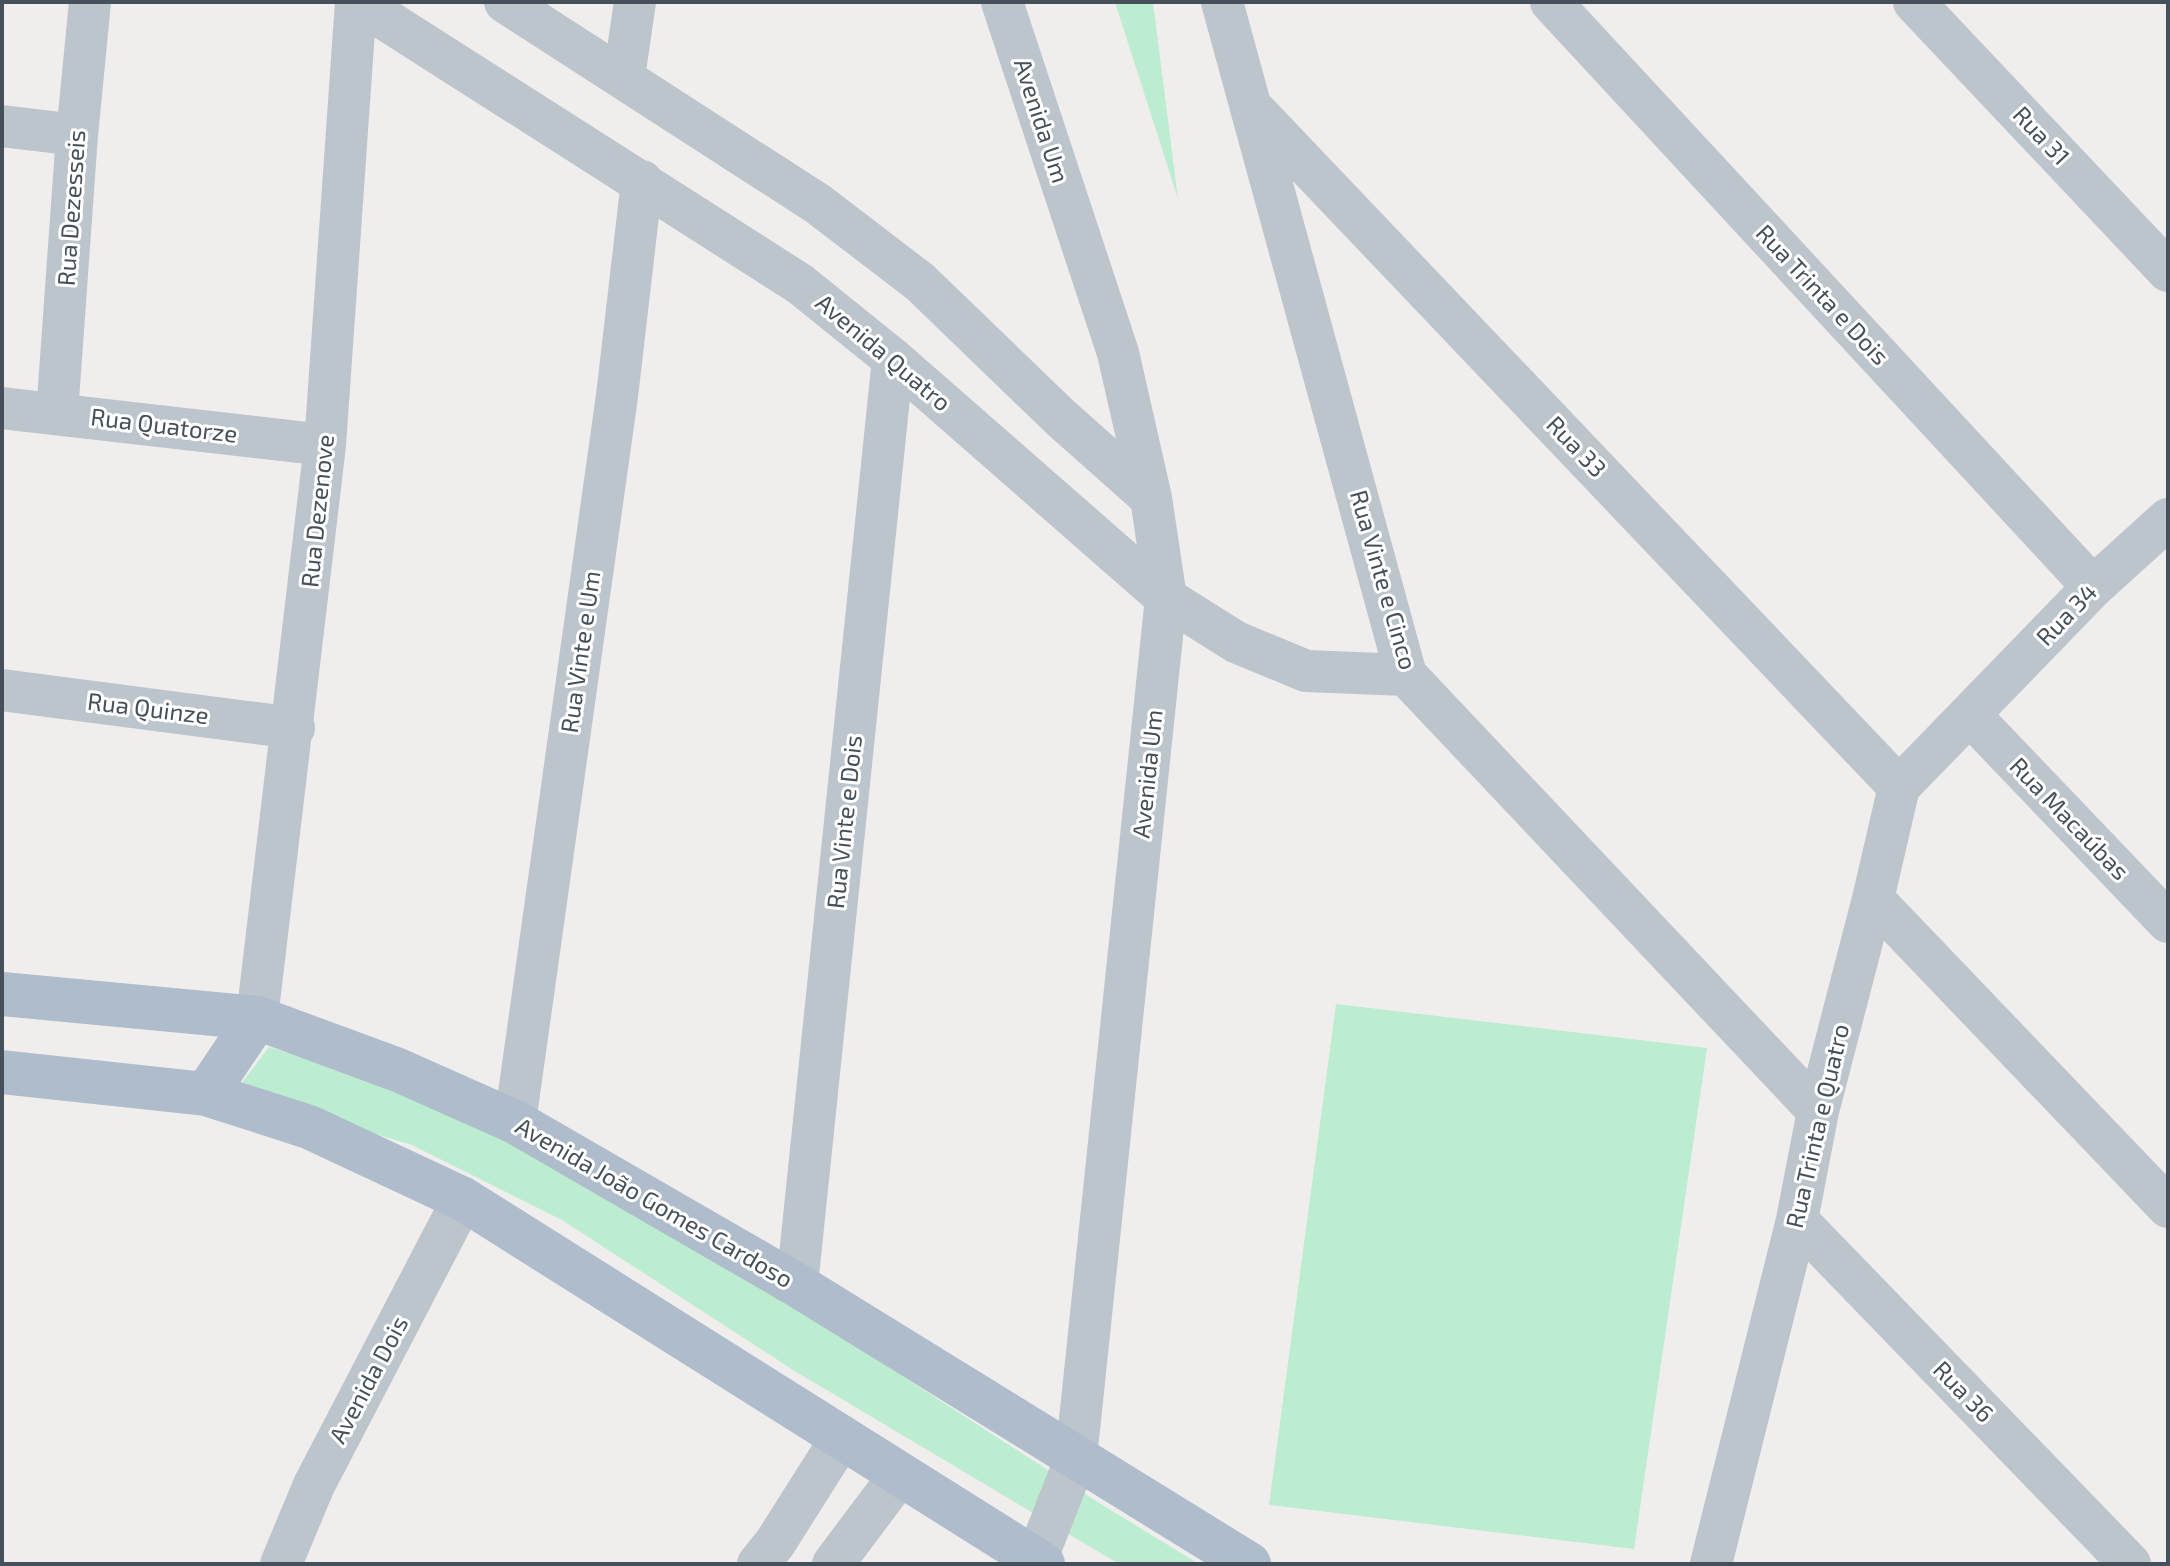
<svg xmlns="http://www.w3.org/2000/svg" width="2170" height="1566" viewBox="0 0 2170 1566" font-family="'Exo 2',sans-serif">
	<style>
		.green { fill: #bdedd1 }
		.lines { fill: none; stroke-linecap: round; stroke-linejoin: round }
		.minor { stroke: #bcc4cc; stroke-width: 42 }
		.major { stroke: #aebccc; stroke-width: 44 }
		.labels { text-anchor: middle; stroke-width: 6; stroke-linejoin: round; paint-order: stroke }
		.street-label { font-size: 24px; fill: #46505a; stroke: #fff }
	</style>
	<rect width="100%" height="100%" fill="#f0eded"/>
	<path class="green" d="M1115,2H1153L1178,199Z
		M1336,1004L1707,1048L1634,1549L1269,1505Z
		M269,1047L432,1098L812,1318L1096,1501L1199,1564H1119L793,1370L562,1220L412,1145L235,1092Z"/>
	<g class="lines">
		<path class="minor" d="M358,2L800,284L893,359L1166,598L1236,642L1306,671L1406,675
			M505,2L818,204L920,282L1061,418L1151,498
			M1002,2L1118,353L1151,498L1166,598L1076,1458L1036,1560
			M1222,2L1406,675L1818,1111
			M1551,2L2093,587
			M1914,2L2168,271
			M624,77L635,2
			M1257,113L1899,787
			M2,126L77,135
			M2,408L325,445
			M57,414L77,135L90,2
			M2,690L294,728
			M1970,715L2168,922
			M1873,899L2168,1207
			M257,1018L325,445L356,2
			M515,1122L617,396L642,181
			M1797,1220L2130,1564
			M797,1285L893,359
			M281,1564L314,1485L463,1199
			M758,1564L775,1543L842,1437
			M833,1564L899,1476
			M1711,1564L1797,1220L1818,1111L1873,899L1899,787L2093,587L2168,519"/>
		<path class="major" d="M2,994L257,1018L398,1070L515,1122L797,1285L1249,1564
			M2,1072L206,1094L309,1127L463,1199L1043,1564
			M206,1094L257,1018"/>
	</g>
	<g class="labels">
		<g class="street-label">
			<text transform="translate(1041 121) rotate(72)" y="8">Avenida Um</text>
			<text transform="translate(2041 136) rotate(47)" y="8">Rua 31</text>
			<text transform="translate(72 208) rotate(-86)" y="8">Rua Dezesseis</text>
			<text transform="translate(1822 295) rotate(47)" y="8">Rua Trinta e Dois</text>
			<text transform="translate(883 353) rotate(40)" y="8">Avenida Quatro</text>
			<text transform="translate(164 426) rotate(7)" y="8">Rua Quatorze</text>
			<text transform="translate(1576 447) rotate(46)" y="8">Rua 33</text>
			<text transform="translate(318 511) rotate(-84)" y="8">Rua Dezenove</text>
			<text transform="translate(1383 580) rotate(74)" y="8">Rua Vinte e Cinco</text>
			<text transform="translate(2067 615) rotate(-46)" y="8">Rua 34</text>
			<text transform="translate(581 652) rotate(-82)" y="8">Rua Vinte e Um</text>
			<text transform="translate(148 709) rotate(7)" y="8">Rua Quinze</text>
			<text transform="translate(1148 774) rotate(-84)" y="8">Avenida Um</text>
			<text transform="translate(2069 819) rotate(46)" y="8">Rua Macaúbas</text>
			<text transform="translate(845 822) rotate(-84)" y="8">Rua Vinte e Dois</text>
			<text transform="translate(1818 1126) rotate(-77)" y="8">Rua Trinta e Quatro</text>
			<text transform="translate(654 1203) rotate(30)" y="8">Avenida João Gomes Cardoso</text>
			<text transform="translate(369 1380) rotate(-62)" y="8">Avenida Dois</text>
			<text transform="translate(1963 1392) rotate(46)" y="8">Rua 36</text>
		</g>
	</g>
	<rect width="2170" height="1566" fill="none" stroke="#46505a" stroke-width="8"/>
</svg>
